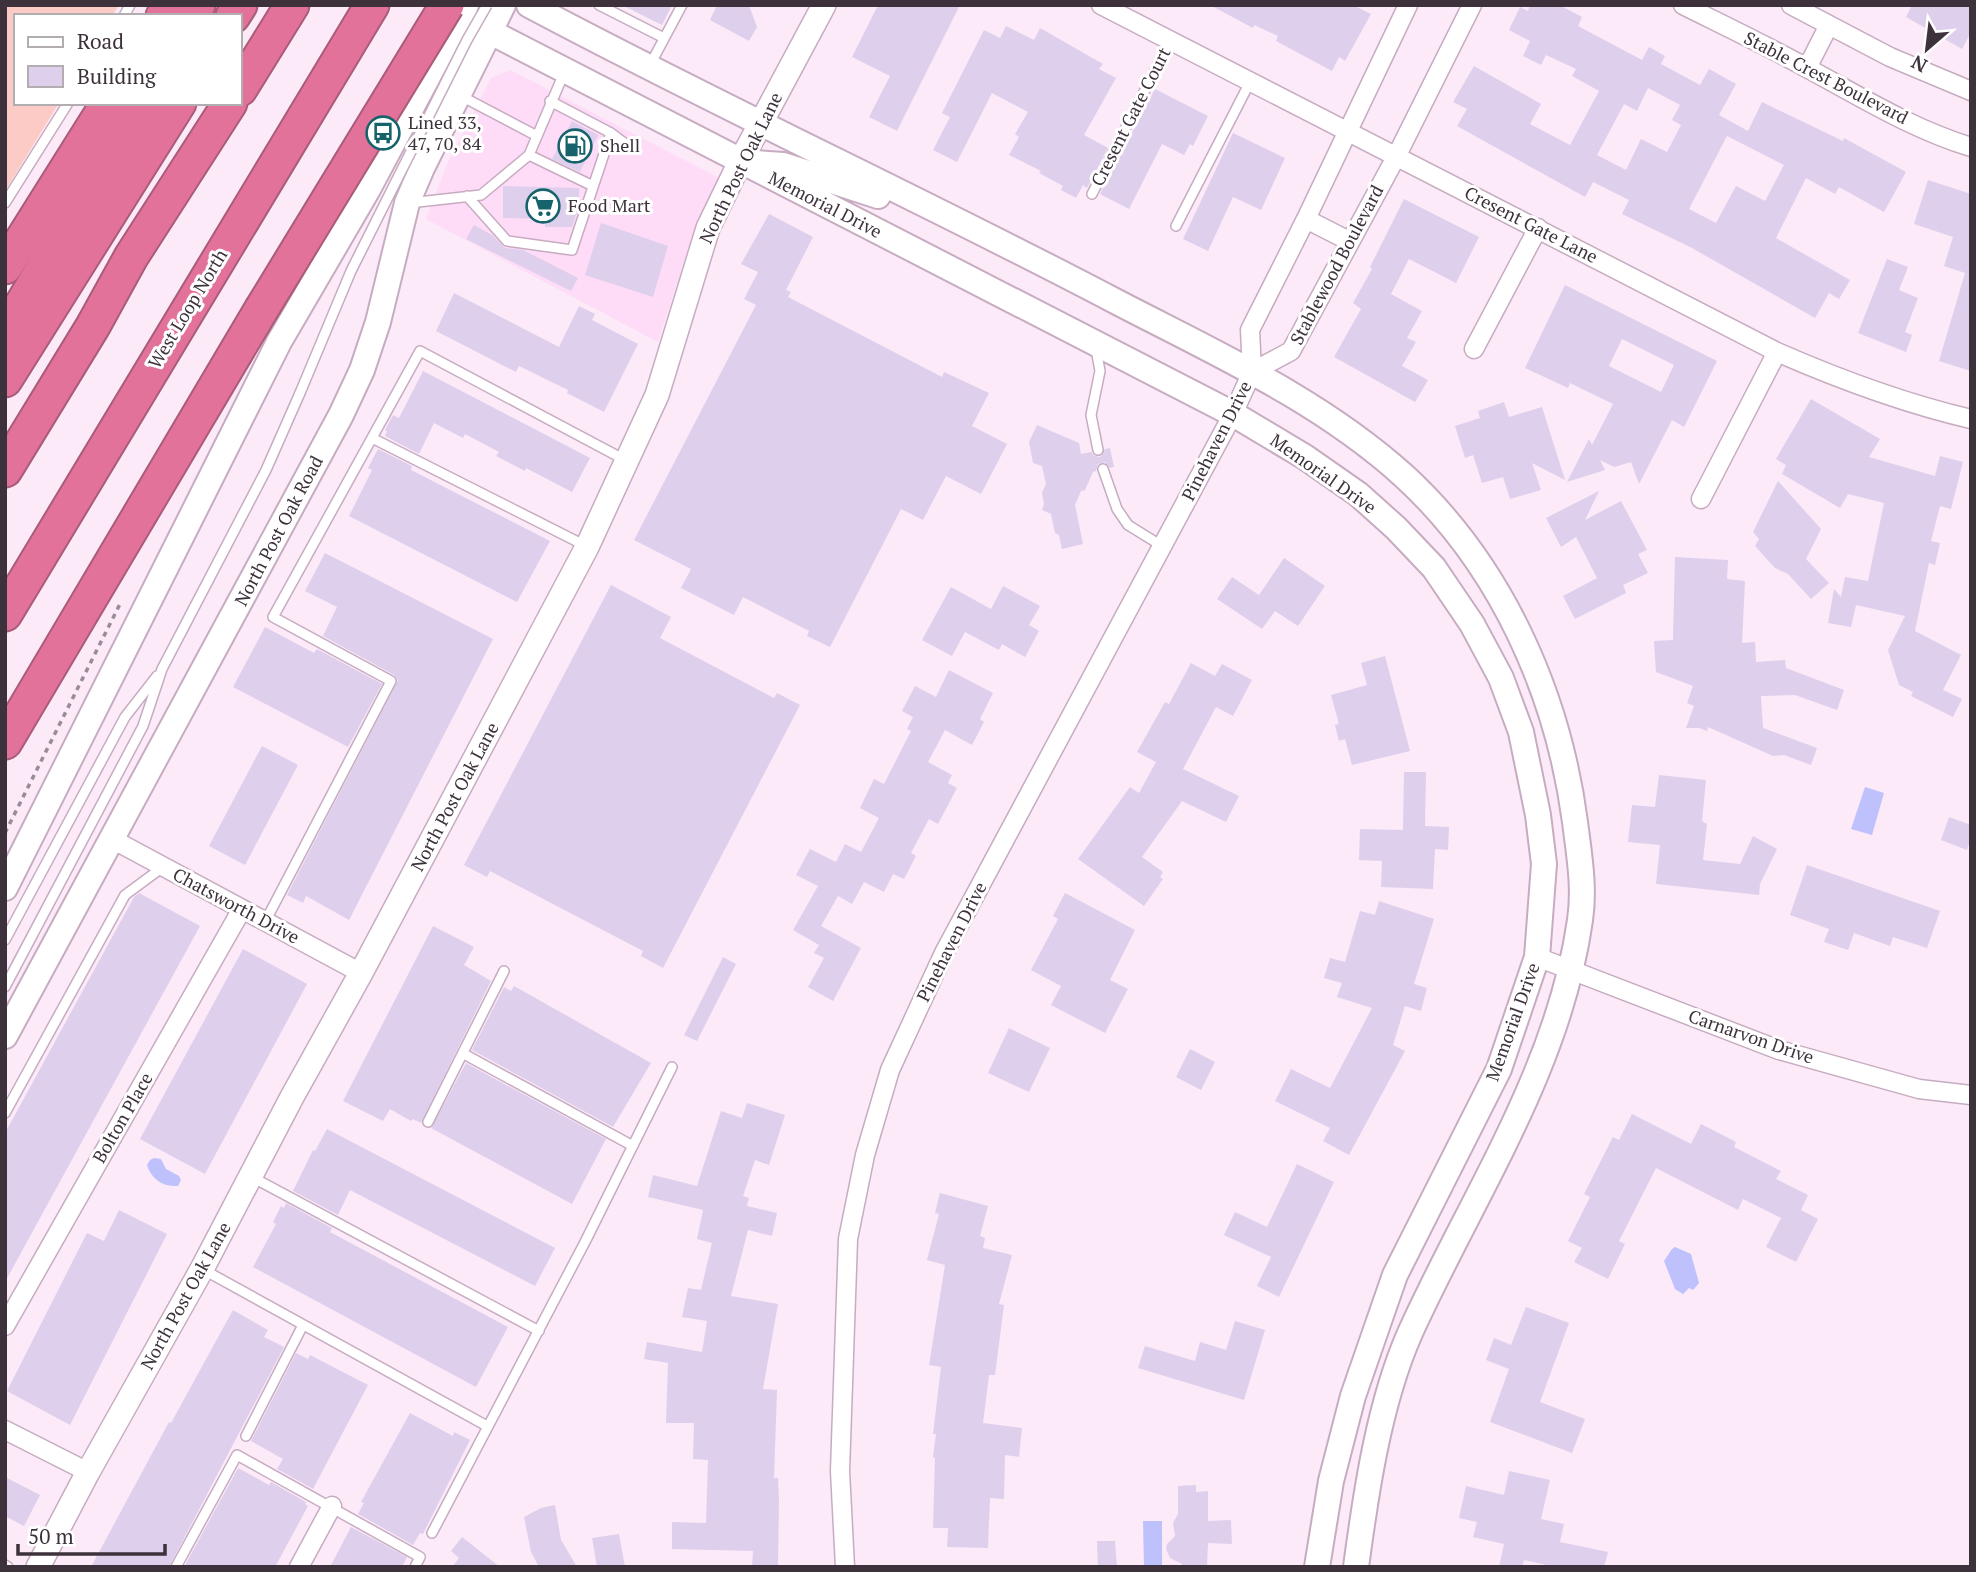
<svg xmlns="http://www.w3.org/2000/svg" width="1976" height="1572" viewBox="0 0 1976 1572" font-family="'PT Serif',serif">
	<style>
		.built { fill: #fedbf6 }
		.green { fill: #fdcbc6 }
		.water { fill: #bec1fc }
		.building { fill: #decfed; fill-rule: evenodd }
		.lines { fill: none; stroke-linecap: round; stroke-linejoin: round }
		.service-casing { stroke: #c7acc1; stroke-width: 12 }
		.minor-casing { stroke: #c7acc1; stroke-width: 21 }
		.tertiary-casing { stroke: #c7acc1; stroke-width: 26 }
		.secondary-casing { stroke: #c7acc1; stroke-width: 28 }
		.motorway-casing { stroke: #a95c79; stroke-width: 37 }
		.path { stroke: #9a8c97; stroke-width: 3.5; stroke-dasharray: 5 5; stroke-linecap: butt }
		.service { stroke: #fff; stroke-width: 9 }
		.minor { stroke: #fff; stroke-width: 18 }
		.tertiary { stroke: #fff; stroke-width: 23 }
		.secondary { stroke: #fff; stroke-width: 24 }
		.motorway { stroke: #e3729b; stroke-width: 33 }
		.service-bridge-casing { stroke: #c7acc1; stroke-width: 12; stroke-linecap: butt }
		.motorway-bridge-casing { stroke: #a95c79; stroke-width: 37; stroke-linecap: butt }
		.service-bridge { stroke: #fff; stroke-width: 9 }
		.motorway-bridge { stroke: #e3729b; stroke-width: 33 }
		.labels { text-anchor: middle; stroke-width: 6; stroke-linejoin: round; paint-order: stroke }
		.street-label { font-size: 18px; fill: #3d323b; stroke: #fff }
		.poi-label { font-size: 18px; fill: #3d323b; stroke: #fff; text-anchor: start }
	</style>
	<rect width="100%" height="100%" fill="#fceaf8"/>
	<path class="built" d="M510,70L719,178L689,246L658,342L426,219L447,164L491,78Z"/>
	<path class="green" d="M5,5H119L112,16H16V103H59L5,191Z"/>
	<path class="water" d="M1865,787L1884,793L1872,835L1851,829Z
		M154,1158L161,1159L166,1169L179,1176L181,1180L178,1186C163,1187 151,1179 147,1165L150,1160Z
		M1675,1247L1691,1254L1699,1283L1693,1290L1689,1288L1683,1294L1675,1289L1664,1261L1672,1249Z
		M1143,1521H1162V1567H1144Z"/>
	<path class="building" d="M622,5H672L662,25Z
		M717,5H749L757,27L749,41L710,20Z
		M878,5H960L897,131L869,117L890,76L852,57Z
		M1210,5H1353L1371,14L1345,61L1339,57L1332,71L1276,41L1278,36L1254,25L1253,28Z
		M1530,5H1559L1582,17L1578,26L1642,60L1649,47L1665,56L1661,64L1700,85L1709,69L1736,84L1719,115L1748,131L1762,102L1843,141L1844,138L1906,172L1884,212L1839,187L1835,194L1806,178L1776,238L1850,280L1839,299L1829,293L1815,318L1692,248L1622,214L1629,200L1593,182L1585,197L1457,126L1467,109L1453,102L1474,66L1541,104L1530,124L1570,145L1599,91L1572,76L1576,69L1546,55L1541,65L1523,56L1530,41L1509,30L1520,7L1528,11ZM1648,88L1680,105L1672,120L1681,125L1667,152L1641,139L1626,170L1597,155L1624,104L1637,111ZM1727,136L1784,165L1765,201L1736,186L1716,223L1689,209Z
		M1912,5H1971V32L1962,49L1906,17Z
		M1006,26L1034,40L1040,28L1103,64L1099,69L1116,78L1084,135L1108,148L1087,188L1083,185L1076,198L1061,190L1063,186L1039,173L1041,171L1009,155L1019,137L1015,134L1028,112L992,93L957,162L933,150L950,117L942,113L984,30L1000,38Z
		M1155,89L1208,116L1193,146L1190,144L1184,155L1162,144L1129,209L1100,194Z
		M572,121L598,135L580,172L552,159Z
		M1233,133L1285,158L1261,210L1233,197L1208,251L1183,239Z
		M1928,180L1971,194V371L1939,361L1965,273L1944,266L1953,237L1914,224Z
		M503,186L579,188V206L572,227H545V219L503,218Z
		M1404,199L1479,237L1456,283L1409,259L1391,294L1422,311L1407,338L1416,342L1402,366L1428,380L1415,402L1334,357L1361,309L1353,303L1372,269L1370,267Z
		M769,214L813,237L786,290L791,292L788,297L942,377L944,372L989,393L972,426L1007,444L981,494L946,476L923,520L901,509L830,647L807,636L809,631L743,597L734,615L681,588L691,569L634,540L756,305L744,299L758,272L741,264Z
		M601,223L668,246L653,297L585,275Z
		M474,225L492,235L505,248L523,250L578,278L571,291L466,239Z
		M1887,259L1908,267L1899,290L1918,298L1905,332L1912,335L1906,352L1858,333Z
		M1565,285L1717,361L1684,427L1672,420L1639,484L1631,462L1614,467L1600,460L1605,470L1567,482L1589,439L1592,445L1613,404L1570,383L1568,388L1525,368ZM1622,339L1674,365L1661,392L1609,366Z
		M454,293L559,347L579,306L595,314L592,320L638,344L604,412L567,393L568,390L519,366L516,372L436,331Z
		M423,371L590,458L572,492L526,468L525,471L496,456L499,452L465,434L463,438L434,423L419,454L385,436L387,431L385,430L393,415L399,418Z
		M1811,399L1880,439L1869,457L1935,476L1940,456L1963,462L1951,509L1940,506L1931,541L1940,543L1935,565L1929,563L1915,631L1961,655L1943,690L1962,699L1953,717L1911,696L1913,692L1899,685L1888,650L1905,616L1856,605L1851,627L1828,623L1834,589L1841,597L1845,577L1868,581L1884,503L1848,494L1840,508L1782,474L1786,465L1776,459Z
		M1504,402L1509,417L1542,407L1565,480L1532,463L1541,490L1510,499L1503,477L1482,483L1473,455L1465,458L1455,426L1480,418L1478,411Z
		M1037,425L1079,443L1081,454L1091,452L1095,456L1100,457L1105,449L1110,448L1114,467L1110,468L1105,462L1098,464L1096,471L1093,472L1085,490L1081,491L1075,505L1083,544L1062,549L1059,535L1055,533L1051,514L1042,510L1044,504L1042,493L1046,484L1042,466L1033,463L1029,442Z
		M378,449L412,466L411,470L550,541L517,602L349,516L372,470L368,468Z
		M1778,481L1821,529L1806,559L1829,583L1811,599L1788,574L1775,568L1755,546L1759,539L1753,532Z
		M1599,491L1585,520L1621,501L1647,550L1638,554L1648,573L1623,585L1626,593L1575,619L1563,596L1597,578L1576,537L1561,547L1546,518Z
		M325,553L493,639L349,920L306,896L303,903L287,895L398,680L394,675L323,636L337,607L305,591Z
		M1675,557L1728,560L1727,579L1745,581L1742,643L1755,642L1756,662L1785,660L1786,668L1844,690L1837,710L1795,695L1761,696L1763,728L1817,748L1811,765L1784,755L1773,756L1708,727L1707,731L1699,728H1686L1694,706L1687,703L1693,686L1656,672L1654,641L1673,640Z
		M1284,558L1325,586L1298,626L1275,611L1262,629L1217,599L1232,577L1259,595Z
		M611,585L671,617L660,638L774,698L777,693L800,705L663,968L641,956L643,951L490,871L487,877L464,865Z
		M1003,586L1040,606L1029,625L1039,631L1025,657L1002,644L999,650L965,632L952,656L922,640L951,587L991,609Z
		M265,627L314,653L317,649L382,684L348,747L233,687Z
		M1385,656L1410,751L1352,765L1345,739L1339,741L1335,725L1339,724L1331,695L1367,685L1361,663Z
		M1191,663L1215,676L1222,664L1252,680L1233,716L1216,707L1183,769L1239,796L1226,822L1182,801L1142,857L1163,872L1160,877L1163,879L1144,906L1078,859L1130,787L1139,793L1156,762L1137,752L1165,702L1169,704Z
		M949,670L993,693L980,719L984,722L972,745L945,730L928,762L952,775L948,783L957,788L938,824L929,819L911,853L916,856L904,879L893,874L884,892L864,882L852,904L838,896L821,926L861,948L833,1001L808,987L824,958L814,953L819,945L793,930L818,886L796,875L810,849L836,862L845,844L861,852L879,818L860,808L874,779L884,784L911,731L907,729L913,717L902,711L915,686L936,697Z
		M262,746L298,765L245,865L209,846Z
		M1404,772H1426L1425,826L1449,827L1448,850L1435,849L1433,889L1381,887L1382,861L1359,860L1360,829L1403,830Z
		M1659,775L1706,780L1702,821L1707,824L1703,860L1740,864L1753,836L1777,849L1760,884L1759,895L1656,884L1660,845L1628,842L1632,805L1655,807Z
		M1949,817L1971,825V838L1967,850L1941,840Z
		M1807,865L1940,911L1927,948L1893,937L1890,946L1854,933L1848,950L1824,942L1829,929L1790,915Z
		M139,893L200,926L5,1282V1133L134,897Z
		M1065,893L1135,930L1110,980L1128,989L1105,1033L1051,1005L1061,986L1031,970L1058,919L1053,916Z
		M1379,901L1434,919L1414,984L1427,988L1421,1011L1405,1006L1393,1045L1405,1051L1349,1155L1323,1141L1330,1128L1275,1101L1291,1069L1330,1088L1372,1008L1337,997L1342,983L1324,978L1330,958L1345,962L1360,911L1375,915Z
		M433,926L474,947L464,965L491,981L421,1123L413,1119L411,1121L390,1109L383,1121L343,1101Z
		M243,949L307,984L205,1174L140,1139Z
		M723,957L736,964L697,1041L684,1035Z
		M514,986L651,1063L613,1127L472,1050L504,987L511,991Z
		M1009,1028L1050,1048L1029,1092L988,1073Z
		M1190,1049L1215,1062L1201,1090L1176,1077Z
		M466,1063L606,1139L572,1204L431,1128Z
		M747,1103L785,1115L769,1165L755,1160L743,1196L749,1198L747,1206L777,1213L772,1236L748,1230L731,1296L778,1304L763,1389L777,1390L774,1478H778L779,1500L778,1567H752L753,1551L672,1549V1522L706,1523L708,1460L693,1459L694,1423H666L668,1363L644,1359L647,1342L702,1352L707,1321L682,1317L688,1288L701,1290L712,1243L697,1239L703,1210L648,1197L653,1175L697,1186L721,1111L742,1118Z
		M1632,1114L1691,1144L1701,1124L1736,1142L1734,1147L1781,1171L1776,1179L1808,1195L1801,1210L1818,1219L1796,1262L1766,1247L1781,1218L1743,1199L1738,1210L1656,1168L1619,1241L1625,1244L1608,1279L1574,1262L1582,1248L1568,1241L1590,1197L1584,1194L1613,1137L1619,1140Z
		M327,1129L555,1248L535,1286L350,1190L338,1215L293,1191L313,1150L315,1151Z
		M1297,1164L1334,1182L1279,1297L1257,1286L1271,1257L1224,1235L1235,1212L1267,1227Z
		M940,1193L988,1206L980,1236L985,1238L983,1248L1012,1255L999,1304L1004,1305L995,1375H989L983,1423L1022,1428L1019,1457L1005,1455L1004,1499L990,1498L988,1548L947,1547L948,1528H933L935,1458L933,1457L936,1434H933L941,1367L929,1365L945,1265L927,1260L939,1214L935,1213Z
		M286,1203L332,1228L330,1232L508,1327L476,1387L253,1267L276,1224L273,1222L281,1206L284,1208Z
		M119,1210L167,1234L70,1425L7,1391L87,1233L104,1241Z
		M1526,1307L1569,1323L1540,1402L1585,1419L1572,1453L1490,1422L1509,1369L1486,1360L1494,1338L1511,1345Z
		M233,1310L268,1330L264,1337L284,1347L169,1567H91L169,1422L171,1423Z
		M1235,1321L1265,1330L1244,1400L1138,1368L1145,1346L1195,1361L1200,1342L1226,1350Z
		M296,1353L308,1359L310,1355L368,1385L313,1489L277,1469L283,1459L251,1441Z
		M410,1413L453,1436L454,1432L470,1440L423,1534L420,1533L413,1545L358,1514L364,1503L361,1502Z
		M238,1468L269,1485L271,1482L306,1502L305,1504L308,1506L275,1567H184Z
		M1509,1471L1550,1480L1541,1519L1564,1524L1560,1542L1608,1552L1604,1567H1555L1524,1560L1522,1567H1499L1504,1544L1473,1537L1477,1522L1459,1518L1466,1486L1504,1495Z
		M5,1477L40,1495L24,1526L5,1516Z
		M1196,1485V1492L1208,1491V1521L1231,1520L1232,1544L1208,1543L1207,1567H1182V1564L1170,1558L1166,1549L1167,1544L1175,1536L1173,1523L1178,1514V1486Z
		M555,1505L561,1540L577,1567H539L531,1552L524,1517L541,1508Z
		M351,1527L407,1557L402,1567H330Z
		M619,1534L625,1567H597L592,1538Z
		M462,1537L500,1567H452L459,1558L451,1551Z
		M1097,1541H1115L1117,1567H1098Z"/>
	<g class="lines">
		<defs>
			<path id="service" d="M599,5L664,38
				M124,16L130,5
				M650,65L682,5
				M461,96L537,136
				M550,101L611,133L627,145
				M529,155L593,186
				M1092,194L1170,41
				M467,196L507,241L572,250L611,133
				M5,203L68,103
				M409,203L481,195L529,155L564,73
				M1176,226L1250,82
				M1096,349L1100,371L1091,415L1098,450
				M372,438L586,546
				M1103,469L1117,509L1128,525L1162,546
				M265,922L391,681L273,617L420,351L627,461
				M5,940L125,717L157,676
				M5,987L143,726L162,669L266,470L300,393
				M464,1054L633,1146
				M5,1113L125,895L163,867
				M428,1122L504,971
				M252,1177L539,1331
				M204,1270L487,1426
				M246,1436L303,1325
				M432,1533L585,1242L672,1067
				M5,1565L8,1567
				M176,1567L237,1455L420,1557L415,1567"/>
			<path id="minor" d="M1101,5L1777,352C1841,380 1903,403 1971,419
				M1683,5C1725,26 1767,46 1807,68C1861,97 1912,129 1971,147
				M1791,5L1890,57L1971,91
				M1807,68L1829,25
				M1306,219L1349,241
				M1474,349L1538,228
				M1252,372L1291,351L1396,157L1472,5
				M1701,499L1777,352
				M112,839L361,973
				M1537,957L1779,1050L1919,1089L1971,1095
				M5,1326L242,909
				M5,1430L88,1472
				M299,1567L332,1506
				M845,1567L840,1471L848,1239L865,1155L890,1070L944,953L1233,414L1252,372L1250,330L1306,219L1408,5"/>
			<path id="tertiary" d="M38,1567L88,1472L202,1269L292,1097L361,973L587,547L657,395L708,228L740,162L824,5"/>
			<path id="secondary" d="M438,5L1233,414L1305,457L1358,494L1396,528L1434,568L1472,624L1501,678L1521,732L1538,815L1544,864L1537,957L1499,1069L1395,1275L1353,1396L1331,1481L1317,1567
				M529,5C722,108 921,199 1115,301C1215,353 1320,400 1404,476C1501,565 1558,693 1575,822C1579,854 1585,888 1580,920C1559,1070 1471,1198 1410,1333C1379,1403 1366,1492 1356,1567
				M755,163L783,165L878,196
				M5,888L279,342L367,191L466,5
				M5,1036L341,415L362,370L378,322L407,203L422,168L503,5"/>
			<path id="motorway" d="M163,16L169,5
				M192,16L198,5
				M233,16L240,5
				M240,89L292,5
				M5,267L108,103
				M5,333L141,103
				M5,380L179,103
				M5,470L93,326L131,257L230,103
				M5,614L372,5
				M5,742L261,310"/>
		</defs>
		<use href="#service" class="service-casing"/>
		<use href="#minor" class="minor-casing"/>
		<use href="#tertiary" class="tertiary-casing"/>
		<use href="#secondary" class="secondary-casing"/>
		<use href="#motorway" class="motorway-casing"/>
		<path class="path" d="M5,833L121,602"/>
		<use href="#service" class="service"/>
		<use href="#minor" class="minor"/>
		<use href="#tertiary" class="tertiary"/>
		<use href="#secondary" class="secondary"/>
		<use href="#motorway" class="motorway"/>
		<defs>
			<path id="service-bridge" d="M300,393L351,271L467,40L487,5"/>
			<path id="motorway-bridge" d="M261,310L447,5"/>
		</defs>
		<use href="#service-bridge" class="service-bridge-casing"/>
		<use href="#motorway-bridge" class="motorway-bridge-casing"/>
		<use href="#service-bridge" class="service-bridge"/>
		<use href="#motorway-bridge" class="motorway-bridge"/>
	</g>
	<defs>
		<symbol id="bus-ring" viewBox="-11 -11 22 22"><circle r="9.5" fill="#fff" stroke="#16636c" stroke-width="1.5"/><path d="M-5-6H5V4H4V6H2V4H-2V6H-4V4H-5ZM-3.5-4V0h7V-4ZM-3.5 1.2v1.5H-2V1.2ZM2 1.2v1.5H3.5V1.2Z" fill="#16636c"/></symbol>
		<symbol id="fuel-ring" viewBox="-11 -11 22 22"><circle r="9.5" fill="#fff" stroke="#16636c" stroke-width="1.5"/><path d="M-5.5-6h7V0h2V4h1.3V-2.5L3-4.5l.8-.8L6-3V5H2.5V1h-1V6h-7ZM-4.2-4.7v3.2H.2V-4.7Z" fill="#16636c"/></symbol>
		<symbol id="supermarket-ring" viewBox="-11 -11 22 22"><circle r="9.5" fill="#fff" stroke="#16636c" stroke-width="1.5"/><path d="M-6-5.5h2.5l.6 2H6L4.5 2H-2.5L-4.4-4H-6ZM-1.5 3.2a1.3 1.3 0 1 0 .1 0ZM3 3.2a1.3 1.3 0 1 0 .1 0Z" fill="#16636c"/></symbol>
	</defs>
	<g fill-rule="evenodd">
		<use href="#bus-ring" x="364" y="114" width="38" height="38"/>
		<use href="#fuel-ring" x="556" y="127" width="38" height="38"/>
		<use href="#supermarket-ring" x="524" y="187" width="38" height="38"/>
	</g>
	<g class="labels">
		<g class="street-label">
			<text transform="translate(1826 78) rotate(27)" y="6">Stable Crest Boulevard</text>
			<text transform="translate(1131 117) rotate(-63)" y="6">Cresent Gate Court</text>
			<text transform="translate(741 168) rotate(-64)" y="6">North Post Oak Lane</text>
			<text transform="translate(825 205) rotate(27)" y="6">Memorial Drive</text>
			<text transform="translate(1531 225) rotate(27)" y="6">Cresent Gate Lane</text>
			<text transform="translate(1337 265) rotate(-62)" y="6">Stablewood Boulevard</text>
			<text transform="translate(188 309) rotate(-59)" y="6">West Loop North</text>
			<text transform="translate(1217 441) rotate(-63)" y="6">Pinehaven Drive</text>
			<text transform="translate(1323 474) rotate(35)" y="6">Memorial Drive</text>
			<text transform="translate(279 531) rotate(-62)" y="6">North Post Oak Road</text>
			<text transform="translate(455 797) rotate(-62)" y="6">North Post Oak Lane</text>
			<text transform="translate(236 906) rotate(28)" y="6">Chatsworth Drive</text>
			<text transform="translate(952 942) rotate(-63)" y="6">Pinehaven Drive</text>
			<text transform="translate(1513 1022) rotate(-70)" y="6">Memorial Drive</text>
			<text transform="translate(1751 1037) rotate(19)" y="6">Carnarvon Drive</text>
			<text transform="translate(123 1118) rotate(-60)" y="6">Bolton Place</text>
			<text transform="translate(186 1296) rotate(-61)" y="6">North Post Oak Lane</text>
		</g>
		<g class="poi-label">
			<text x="408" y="129">Lined 33,<tspan x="408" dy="21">47, 70, 84</tspan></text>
			<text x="600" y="152">Shell</text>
			<text x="568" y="212">Food Mart</text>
		</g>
	</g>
	<rect width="1976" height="1572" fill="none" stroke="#3d323b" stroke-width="14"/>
	<rect x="14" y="14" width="228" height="91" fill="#ffffff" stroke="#b1adb1" stroke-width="2"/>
	<rect x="28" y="37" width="35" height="10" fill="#ffffff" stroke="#b1adb1" stroke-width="2"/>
	<text x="77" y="49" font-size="21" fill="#3d323b">Road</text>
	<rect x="28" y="66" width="35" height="21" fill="#decfed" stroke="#b1adb1" stroke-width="2"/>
	<text x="77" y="84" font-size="21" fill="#3d323b">Building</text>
	<g transform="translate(1927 49) rotate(208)" stroke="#ffffff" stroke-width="5" paint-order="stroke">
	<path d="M0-5L12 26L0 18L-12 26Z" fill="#3d323b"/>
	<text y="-10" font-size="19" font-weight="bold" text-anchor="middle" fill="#3d323b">N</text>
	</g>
	<path d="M18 1544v10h147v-10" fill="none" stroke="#3d323b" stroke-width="3.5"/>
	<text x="28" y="1544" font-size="21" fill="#3d323b" stroke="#ffffff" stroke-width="5" paint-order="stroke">50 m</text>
</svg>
